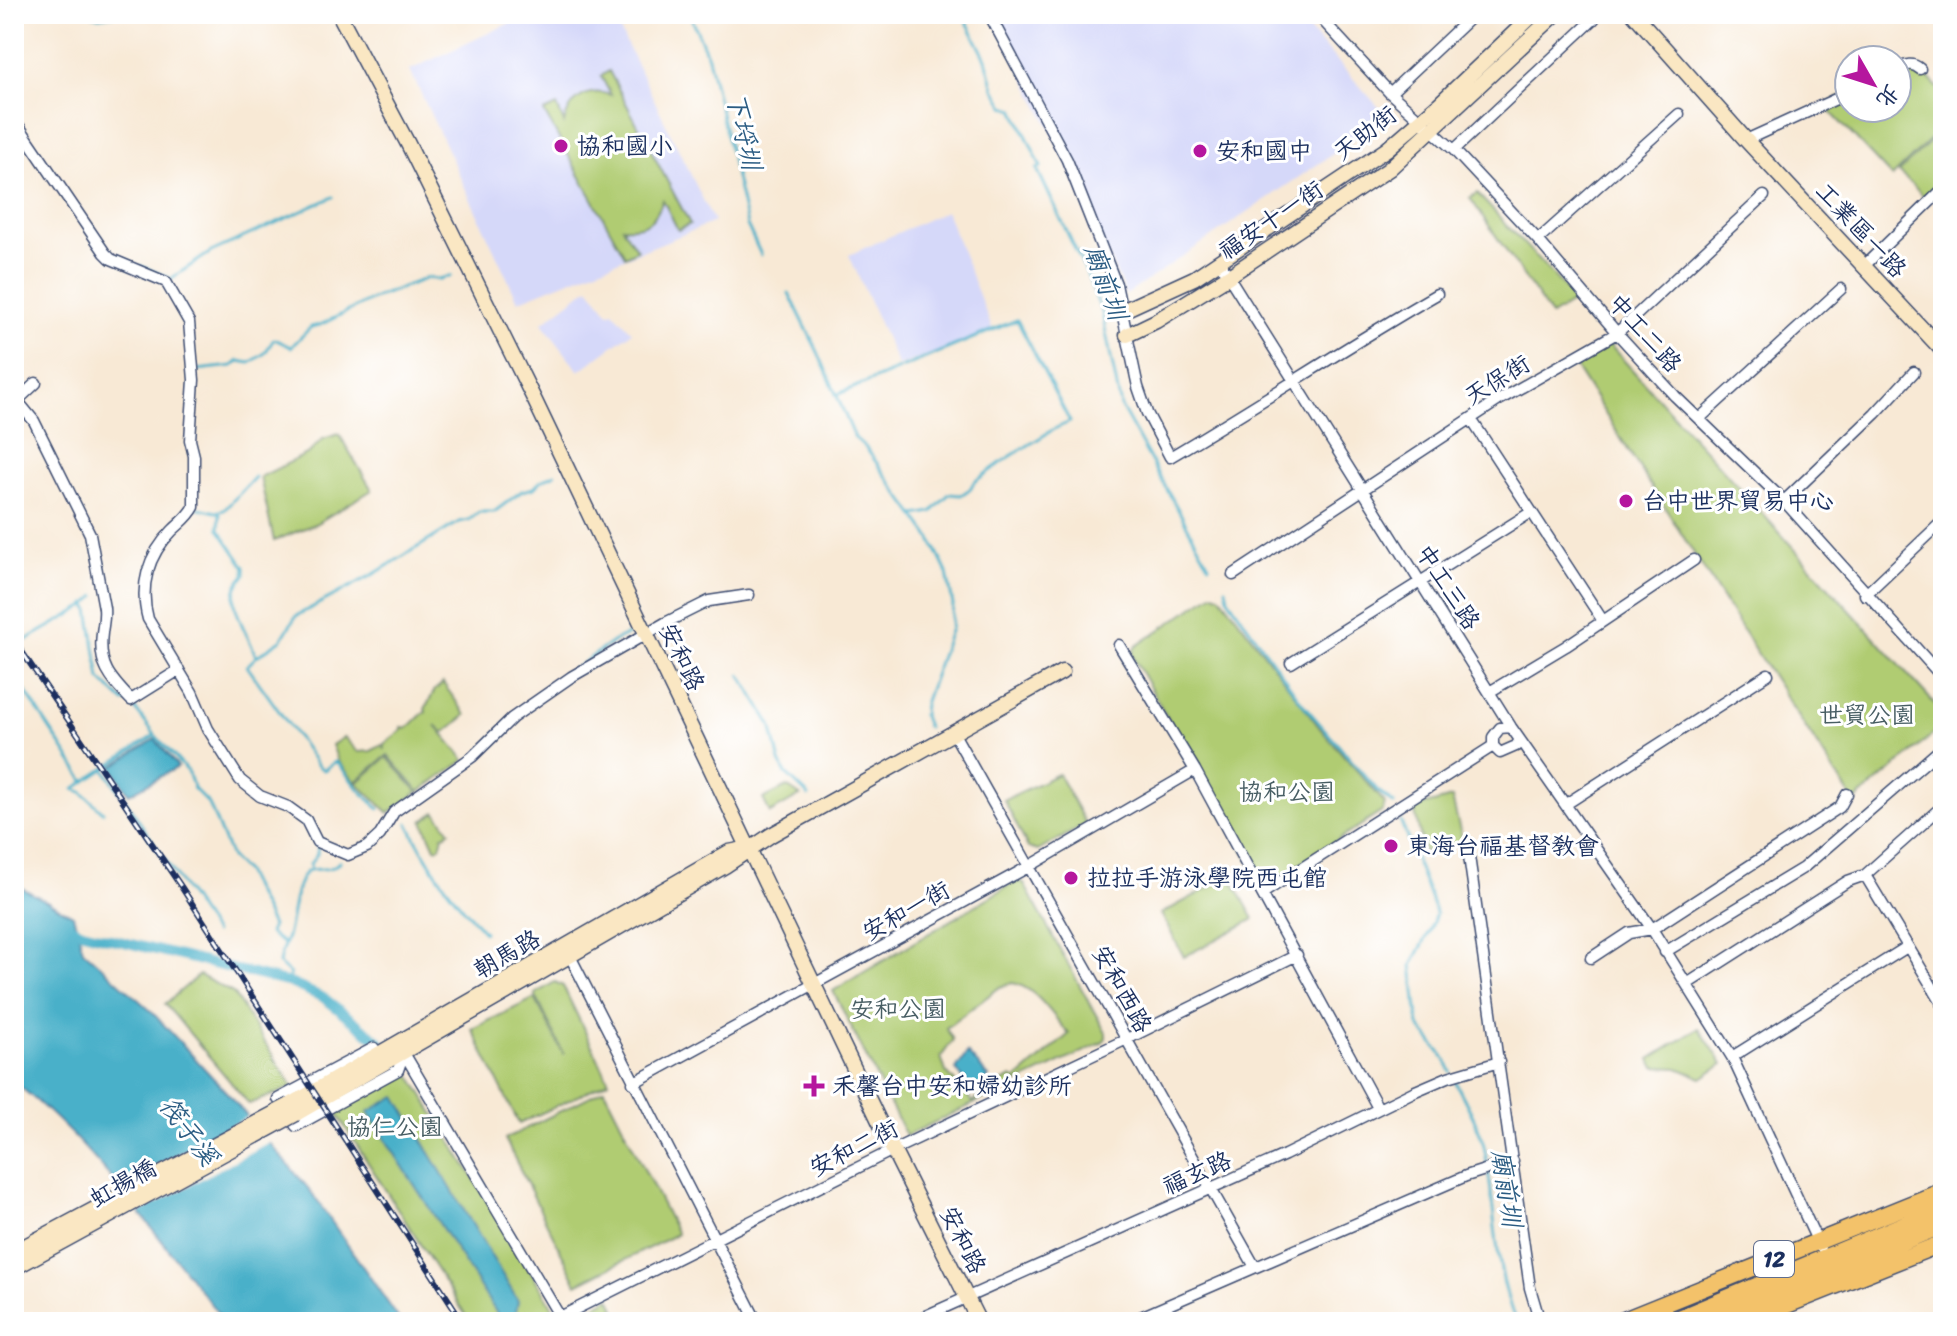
<svg xmlns="http://www.w3.org/2000/svg" width="1957" height="1336" viewBox="0 0 1957 1336" font-family="Sriracha,'LXGW WenKai TC',sans-serif">
	<style>
		.built { fill: #d5d8f9 }
		.green { fill: #b0cc72; stroke: #667e68; stroke-width: 2; fill-rule: evenodd }
		.water { fill: #4ab0c9; stroke: #327094; stroke-width: 2 }
		.pier { fill: #f8e9d5 }
		.lines { fill: none; stroke-linecap: round; stroke-linejoin: round }
		.stream { stroke: #4ab0c9; stroke-width: 3 }
		.canal { stroke: #4ab0c9; stroke-width: 10 }
		.street-casing { stroke: #3c4b70; stroke-width: 13 }
		.secondary-casing { stroke: #3c4b70; stroke-width: 17 }
		.primary-casing { stroke: #3c4b70; stroke-width: 19 }
		.street { stroke: #fff; stroke-width: 10 }
		.secondary { stroke: #fae7c3; stroke-width: 14 }
		.primary { stroke: #f3c26a; stroke-width: 16 }
		.rail-casing { stroke: #1b2f5e; stroke-width: 6 }
		.rail { stroke: #fff; stroke-width: 3; stroke-dasharray: 9; stroke-linecap: butt }
		.secondary-bridge-casing { stroke: #3c4b70; stroke-width: 17; stroke-linecap: butt }
		.secondary-bridge { stroke: #fae7c3; stroke-width: 14 }
		.poi-dot { fill: #b5179e; stroke: #fff; stroke-width: 3 }
		.labels { text-anchor: middle; stroke-width: 6; stroke-linejoin: round; paint-order: stroke }
		.shield { fill: #fff; stroke: #5f6d8e; stroke-width: 2 }
		.shield-label { font-size: 22px; font-weight: bold; fill: #1b2f5e }
		.street-label { font-size: 24px; fill: #1b2f5e; stroke: #fff }
		.poi-label { font-size: 24px; fill: #1b2f5e; stroke: #fff; text-anchor: start }
		.park-label { font-size: 24px; fill: #485e64; stroke: #fff }
		.water-label { font-size: 26px; font-style: italic; fill: #2b5c83; stroke: #fff }
	</style>
	<rect width="100%" height="100%" fill="#fff"/>
	<filter id="ink" filterUnits="userSpaceOnUse"><feTurbulence type="fractalNoise" baseFrequency=".0125" numOctaves="2"/><feDisplacementMap in="SourceGraphic" scale="16" xChannelSelector="R" yChannelSelector="G"/><feConvolveMatrix kernelMatrix="1 2 1 2 8 2 1 2 1" color-interpolation-filters="sRGB"/></filter>
	<filter id="wash" filterUnits="userSpaceOnUse"><feTurbulence type="fractalNoise" baseFrequency=".006" numOctaves="4" result="noise"/><feDisplacementMap in="SourceGraphic" scale="32" xChannelSelector="R" yChannelSelector="G"/><feGaussianBlur stdDeviation="1.8" result="paint"/><feColorMatrix in="noise" values="0 0 0 0 0 0 0 0 0 0 0 0 0 0 0 0 0 1.4 0 .05"/><feComposite in="paint" operator="in"/></filter>
	<g filter="url(#wash)">
		<rect width="100%" height="100%" fill="#f8e9d5"/>
		<path class="built" d="M529,14H612L714,222L518,301L410,70Z
			M992,14H1295L1385,114L1352,141L1126,295L1067,161Z
			M946,211L993,331L898,366L849,255Z
			M589,287L609,313L613,311L632,332L579,371L542,323Z"/>
		<path class="green" d="M1897,69H1920L1943,93V127L1892,177L1824,105L1849,93V108H1897Z
			M609,71L690,224L678,230L663,200C655,222 646,229 622,227L637,250L625,256L544,112L557,106L564,123C570,99 587,87 611,95L601,76Z
			M1943,129V177L1924,197L1899,172Z
			M1477,193L1576,300L1551,316L1470,198Z
			M1608,343L1943,713V726L1854,802L1752,645L1573,363Z
			M339,434L372,490L317,523L274,541L260,477L309,453L323,439Z
			M1214,593L1220,595L1320,728L1385,803L1383,811L1271,883L1261,881L1132,656L1135,647Z
			M443,683L466,715L447,731L443,732L436,725L465,760L419,792L388,755L355,782L338,761L332,745L344,737L358,752L371,751L382,745L385,750L384,744L402,730V727L406,729C414,724 419,715 426,712L425,709L435,690Z
			M387,757L418,792L389,813L357,783Z
			M1058,774L1086,824L1038,851L1028,848L1004,800Z
			M787,787L800,796L770,813L763,799Z
			M1452,798L1463,843L1424,852L1414,808Z
			M436,812L450,831L443,836L440,847L435,848L423,821Z
			M1230,876L1254,919L1184,957L1161,914Z
			M1018,880L1024,884L1106,1033V1038L1102,1043L906,1136L833,991ZM1011,983C1034,984 1054,1018 1069,1034L1016,1080L1012,1077L990,1088L973,1102L946,1072L941,1057L953,1040L946,1028L1000,987Z
			M199,975L233,993L293,1087L249,1104L165,1004Z
			M555,982L563,986L609,1081L519,1124L472,1029L535,998L564,1055L535,994Z
			M1699,1028L1723,1064L1702,1078L1678,1068L1655,1067L1650,1059Z
			M408,1071L562,1322H470L335,1111Z
			M604,1089L677,1234L577,1284L505,1139Z
			M610,1298L623,1322H569L572,1317Z"/>
		<path class="water" d="M155,739L178,767L129,794L112,767Z
			M14,884L73,915L83,950L151,1011L229,1095L309,1189L401,1322H225C159,1240 97,1147 14,1082Z
			M967,1053L989,1077L981,1086L969,1085L956,1070Z
			M396,1096L518,1301L515,1317L501,1320L368,1112Z"/>
		<path class="pier" d="M251,1115L273,1140L135,1215L114,1189Z"/>
		<g class="lines">
			<path class="stream" d="M91,14L99,17L117,14
				M690,14L708,57L747,225L761,255
				M963,14L986,59L994,88L1005,106L1014,109L1041,167L1037,169L1086,272L1102,313L1121,407L1209,565
				M141,266L167,277
				M169,280L211,252L333,197
				M789,293L818,352L855,438L866,448L930,537L947,573L953,605L951,628L924,704L923,716L927,727
				M14,367L25,386L23,390
				M197,370L233,366L239,361L250,363L265,353L274,339L291,347L311,327L320,325L377,297L427,278L439,279L451,276
				M836,395L1017,320L1070,422L1054,429L1008,458L974,482L970,489L961,495L949,494L932,512L915,515
				M199,508L216,512L224,510L255,477
				M220,511L219,529L245,567V575C220,600 247,628 256,657L247,666L318,766L324,770L335,762L338,763L356,786L379,809
				M1226,588L1228,598L1302,703L1377,790L1394,804
				M86,604L89,609L100,679L124,702L129,701L155,735
				M14,647L84,607L96,596
				M257,656L281,640L296,616L374,574L459,522L469,520L479,512H494L522,491L534,488L541,481L555,474
				M573,670L614,641L629,634
				M14,674L85,782
				M741,675L771,725L780,762L786,774L809,796
				M105,770L214,933
				M103,812L82,792L74,789L155,735L188,772L194,789L209,804L231,858L245,872L272,926L269,933L284,944
				M1401,822L1436,913L1430,931L1412,965L1419,1026L1446,1060L1451,1072
				M408,823C430,869 451,895 484,932
				M311,869L310,864L317,854L318,844
				M288,982L290,974L279,964C280,953 285,944 288,933C292,917 294,884 306,872C313,865 328,875 340,861
				M1454,1079C1464,1100 1479,1124 1484,1146C1496,1204 1493,1267 1516,1322"/>
			<path class="canal" d="M67,925L83,932L290,983L324,998L379,1041"/>
		</g>
	</g>
	<g filter="url(#ink)">
		<g class="lines">
			<defs>
				<path id="street" d="M989,14L1067,160L1116,284L1138,387L1147,413L1170,457C1260,404 1347,346 1437,294
					M1317,14L1390,93L1454,150L1538,240L1617,333L1675,396L1784,501L1943,678
					M1897,69C1906,65 1912,62 1920,69
					M1390,93L1474,14
					M14,119L105,253L111,259L166,282L189,322L194,380L190,440L194,456V507C189,517 180,523 172,531C148,555 139,586 148,619L192,692L208,729L240,780L260,796L288,807L306,820L317,842L348,855L367,847L380,835L394,812L472,757L512,718L571,677L665,623L709,601L749,595
					M1746,140L1849,93
					M1454,150L1594,19
					M1538,240L1679,114
					M1219,261L1511,727L1652,929L1732,1057L1820,1247
					M1864,266L1943,189
					M36,383L20,398V404L34,421L90,534L104,608C105,618 103,624 102,633C98,666 110,678 131,700L179,670
					M1700,418L1841,289
					M1471,419L1603,621
					M1784,501L1875,414L1914,372
					M1233,575L1499,400L1617,333L1764,196
					M1865,595L1943,521
					M1119,645L1195,770L1378,1108
					M1291,663L1530,513
					M1491,691L1566,646L1694,560
					M953,732L1255,1267
					M1493,746L1500,753L1516,746L1520,740
					M1566,804L1768,674
					M1468,849L1530,1288L1540,1322
					M1865,875L1943,1005
					M1263,893L1493,746V737L1500,728L1511,727
					M1665,952L1803,868L1943,747
					M570,956L757,1322
					M1591,958L1629,933L1652,929L1840,807L1847,794
					M1687,984L1848,881L1865,875L1937,811
					M404,1053L563,1322
					M378,1054L374,1048L278,1099L296,1126L398,1070L404,1053
					M1732,1057L1907,947
					M633,1083L1030,866L1195,770
					M560,1317L893,1150L1127,1039L1297,955
					M912,1322L1285,1155L1413,1092L1448,1077L1499,1062
					M1129,1322L1466,1176L1513,1161"/>
				<path id="secondary" d="M339,14L408,144L535,401L893,1150L979,1322
					M1634,14L1746,140L1943,351
					M1122,311L1194,278L1387,149L1438,105L1534,14
					M1127,335L1156,321L1229,276L1389,169L1556,14
					M290,1105L729,852L745,849
					M296,1114L725,866L771,835L1062,672"/>
				<path id="primary" d="M1619,1322L1943,1191
					M1670,1322L1943,1208
					M1708,1322L1943,1225
					M1744,1322L1943,1243"/>
			</defs>
			<use href="#street" class="street-casing"/>
			<use href="#secondary" class="secondary-casing"/>
			<use href="#primary" class="primary-casing"/>
			<use href="#street" class="street"/>
			<use href="#secondary" class="secondary"/>
			<use href="#primary" class="primary"/>
			<defs>
				<path id="rail" d="M14,640L182,888L463,1322"/>
			</defs>
			<use href="#rail" class="rail-casing"/>
			<use href="#rail" class="rail"/>
			<defs>
				<path id="secondary-bridge" d="M14,1252L290,1105
					M14,1268L296,1114"/>
			</defs>
			<use href="#secondary-bridge" class="secondary-bridge-casing"/>
			<use href="#secondary-bridge" class="secondary-bridge"/>
		</g>
	</g>
	<g class="poi-dot">
		<circle cx="561" cy="146" r="8"/>
		<circle cx="1200" cy="151" r="8"/>
		<circle cx="1626" cy="501" r="8"/>
		<circle cx="1391" cy="846" r="8"/>
		<circle cx="1071" cy="878" r="8"/>
		<path d="M810 1074h8v8h8v8h-8v8h-8v-8h-8v-8h8z"/>
	</g>
	<g class="labels">
		<rect class="shield" x="1754" y="1241" width="40" height="36" rx="6"/>
		<g class="shield-label">
			<text x="1774" y="1267">12</text>
		</g>
		<g class="street-label">
			<text transform="translate(1365 133) rotate(-38)" y="8">天助街</text>
			<text transform="translate(1271 220) rotate(-34)" y="8">福安十一街</text>
			<text transform="translate(1861 230) rotate(47)" y="8">工業區一路</text>
			<text transform="translate(1645 333) rotate(48)" y="8">中工二路</text>
			<text transform="translate(1497 380) rotate(-32)" y="8">天保街</text>
			<text transform="translate(1448 587) rotate(57)" y="8">中工三路</text>
			<text transform="translate(682 657) rotate(64)" y="8">安和路</text>
			<text transform="translate(906 911) rotate(-29)" y="8">安和一街</text>
			<text transform="translate(507 954) rotate(-30)" y="8">朝馬路</text>
			<text transform="translate(1122 989) rotate(61)" y="8">安和西路</text>
			<text transform="translate(854 1148) rotate(-27)" y="8">安和二街</text>
			<text transform="translate(1197 1173) rotate(-24)" y="8">福玄路</text>
			<text transform="translate(123 1183) rotate(-29)" y="8">虹揚橋</text>
			<text transform="translate(963 1240) rotate(63)" y="8">安和路</text>
		</g>
		<g class="poi-label">
			<text x="577" y="154">協和國小</text>
			<text x="1216" y="159">安和國中</text>
			<text x="1642" y="509">台中世界貿易中心</text>
			<text x="1407" y="854">東海台福基督教會</text>
			<text x="1087" y="886">拉拉手游泳學院西屯館</text>
			<text x="832" y="1094">禾馨台中安和婦幼診所</text>
		</g>
		<g class="park-label">
			<text x="1867" y="723">世貿公園</text>
			<text x="1287" y="800">協和公園</text>
			<text x="898" y="1017">安和公園</text>
			<text x="395" y="1135">協仁公園</text>
		</g>
		<g class="water-label">
			<text transform="translate(744 131) rotate(77)" y="9">下埒圳</text>
			<text transform="translate(1106 282) rotate(70)" y="9">廟前圳</text>
			<text transform="translate(189 1131) rotate(53)" y="9">筏子溪</text>
			<text transform="translate(1507 1188) rotate(81)" y="9">廟前圳</text>
		</g>
	</g>
	<rect width="1957" height="1336" fill="none" stroke="#fff" stroke-width="48"/>
	<g transform="translate(1873 84) rotate(129)"><circle r="38" fill="#ffffff" stroke="#a4acbf" stroke-width="2"/>
	<path d="M0-6L14 30L0 20L-14 30Z" fill="#b5179e"/>
	<text y="-12" font-size="22" font-weight="bold" text-anchor="middle" fill="#1b2f5e">北</text>
	</g>
</svg>
